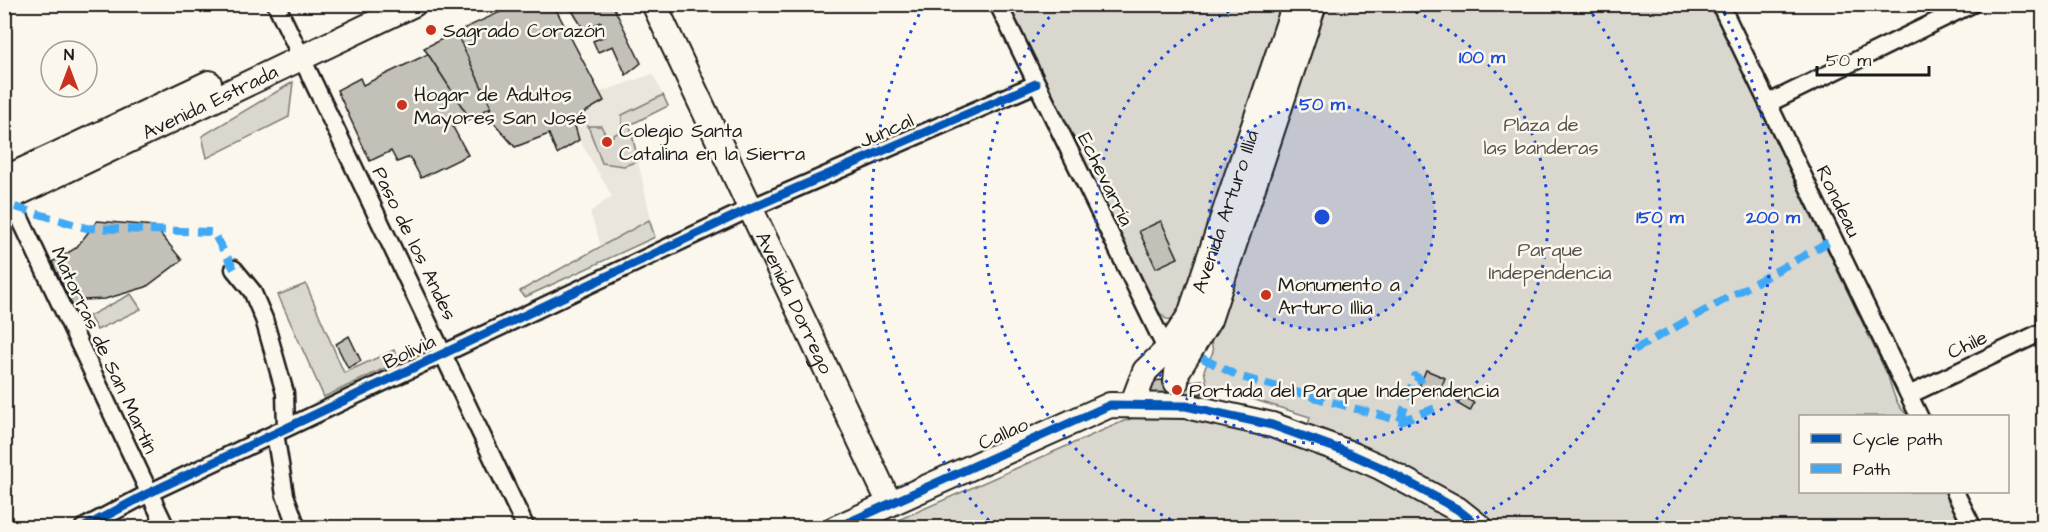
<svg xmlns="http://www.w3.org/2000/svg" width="2048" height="532" viewBox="0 0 2048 532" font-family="'Architects Daughter',sans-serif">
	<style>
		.built { fill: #eae6dc }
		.green { fill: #dad7ce; stroke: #7b7a75; stroke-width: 1.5 }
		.building { fill: #c3c0b8; stroke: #1c1c1c; stroke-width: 1.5 }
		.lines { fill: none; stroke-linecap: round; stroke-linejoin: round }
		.street-casing { stroke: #1c1c1c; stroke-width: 21 }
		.secondary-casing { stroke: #1c1c1c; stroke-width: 28 }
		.street { stroke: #fbf7ec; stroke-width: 16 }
		.secondary { stroke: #fbf7ec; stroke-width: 24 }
		.quiet { stroke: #3fa9f5; stroke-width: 8; stroke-dasharray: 15 8; stroke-linecap: butt }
		.cycleway-casing { stroke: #fbf7ec; stroke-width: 13 }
		.cycleway { stroke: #0057b8; stroke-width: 9 }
		.ring { fill: none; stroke: #1d4ed8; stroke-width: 3; stroke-dasharray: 3 6 }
		.poi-dot { fill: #c8321e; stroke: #fbf7ec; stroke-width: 2 }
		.labels { text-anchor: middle; stroke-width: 5; stroke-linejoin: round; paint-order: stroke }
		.poi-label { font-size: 20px; fill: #1c1c1c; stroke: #fbf7ec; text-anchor: start }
		.street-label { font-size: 20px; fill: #1c1c1c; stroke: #fbf7ec }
		.park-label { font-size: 20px; fill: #555451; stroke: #fbf7ec }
		.centre { fill: #1d4ed8; stroke: #fbf7ec; stroke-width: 3 }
		.ring-label { font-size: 18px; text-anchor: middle; font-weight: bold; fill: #1d4ed8; stroke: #fbf7ec; stroke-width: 5; stroke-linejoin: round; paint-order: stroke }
	</style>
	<rect width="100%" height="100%" fill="#fbf7ec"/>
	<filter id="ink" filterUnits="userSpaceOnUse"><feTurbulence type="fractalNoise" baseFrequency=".0167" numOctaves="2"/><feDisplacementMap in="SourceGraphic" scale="12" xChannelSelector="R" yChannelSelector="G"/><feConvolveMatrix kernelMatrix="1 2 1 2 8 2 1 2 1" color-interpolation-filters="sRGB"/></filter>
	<g filter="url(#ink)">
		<path class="built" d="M581,57L600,92L653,74L668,106L630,125L655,237L606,260L590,212L612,196L580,141L557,154L549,134L515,147L496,125L487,98Z"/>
		<path class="green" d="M1008,5H1289L1177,320L1166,319L1159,312Z
			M1324,5H1710L1888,376C1892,390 1896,407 1909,416H1800V492H1946L1963,527H1492L1307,430L1310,417L1207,385L1204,370L1213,352L1211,341L1214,327Z
			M293,82L289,117L207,158L202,136Z
			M663,95L668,106L630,125L638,161L624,166L602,163L588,126H601L608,139L622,130V115Z
			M649,220L655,237L525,297L520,291Z
			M306,284L344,373L394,350L398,362L324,397L278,295Z
			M131,294L141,309L97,330L89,316Z
			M1152,412L1239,422L1366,469L1467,528H880L1124,421Z"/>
		<path class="building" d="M518,4H553L604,101L573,119L579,140L557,154L549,134L515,147L488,116L491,107L456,32Z
			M568,4H612L641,63L626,75L613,46L598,52L593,41L605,36L601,22L584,30Z
			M456,32L491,107L470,119L424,48Z
			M428,54L470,119L453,127L468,155L421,178L410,157L397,162L391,151L370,161L337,90L360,78L363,85Z
			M97,221L154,226L182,260L146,287L105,299L83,300L73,307L52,262L76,248Z
			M1161,221L1178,258L1156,268L1139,231Z
			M349,336L361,361L348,368L336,344Z
			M1426,370L1445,378L1438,395L1419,387Z
			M1163,380V382H1177L1202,380V394L1176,393L1151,395V381Z
			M1462,396L1474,403L1470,411L1458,404Z"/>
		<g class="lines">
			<defs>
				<path id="street" d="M276,4L526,528
					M998,4L1170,357
					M1720,4L1919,416
					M1769,103L1972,4
					M4,191L10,197L166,528
					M234,269L252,291L264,319L285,393L286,428
					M1909,395L2044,331
					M275,433L285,495L297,528
					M1955,492L1973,528
					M83,528L149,493L751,208L1036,84"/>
				<g id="secondary">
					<path id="s1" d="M654,4L890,504"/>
					<path d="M4,179L209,83"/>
					<path id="s2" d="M4,200L414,4"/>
					<path d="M1176,382L1177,372L1209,320L1314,4"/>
					<path id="s3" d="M1132,405L1145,371L1167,350L1190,315L1295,4"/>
					<path d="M836,528L1110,405L1186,406L1272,425L1344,451L1380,467L1457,509L1481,528"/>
				</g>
			</defs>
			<use href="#street" class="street-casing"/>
			<use href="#secondary" class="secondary-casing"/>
			<use href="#street" class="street"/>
			<use href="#secondary" class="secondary"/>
			<path class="quiet" d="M15,207L86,228L213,232L234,269
				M1634,350L1834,239
				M1202,358L1238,376L1400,421L1439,407
				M1400,421L1415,376L1420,379L1421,383"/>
			<defs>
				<path id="cycleway" d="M83,528L149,493L751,208L1036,84
					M836,528L1110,405L1186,406L1272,425L1344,451L1380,467L1457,509L1481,528"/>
			</defs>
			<use href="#cycleway" class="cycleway-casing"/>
			<use href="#cycleway" class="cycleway"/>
		</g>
	</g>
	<circle cx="1322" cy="217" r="113" fill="#1d4ed8" fill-opacity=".12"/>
	<g class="ring">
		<circle cx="1322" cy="217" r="113"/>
		<path d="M1399 5A226 226 0 1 1 1245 5"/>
		<path d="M1187 527A338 338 0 0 1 1057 7M1587 7A338 338 0 0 1 1457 527"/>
		<path d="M995 527A451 451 0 0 1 924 5M1720 5A451 451 0 0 1 1649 527"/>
	</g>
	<g class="poi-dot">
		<circle cx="431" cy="30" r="6"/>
		<circle cx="402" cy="105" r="6"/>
		<circle cx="607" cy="142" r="6"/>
		<circle cx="1266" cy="295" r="6"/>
		<circle cx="1177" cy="390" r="6"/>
	</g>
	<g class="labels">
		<g class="poi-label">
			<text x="443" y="37">Sagrado Corazón</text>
			<text x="414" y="101">Hogar de Adultos<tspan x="414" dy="23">Mayores San José</tspan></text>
			<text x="619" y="137">Colegio Santa<tspan x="619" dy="23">Catalina en la Sierra</tspan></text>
			<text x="1278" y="291">Monumento a<tspan x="1278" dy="23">Arturo Illia</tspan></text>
			<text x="1189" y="397">Portada del Parque Independencia</text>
		</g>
		<g class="street-label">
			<text dy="7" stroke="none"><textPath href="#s2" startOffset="228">Avenida Estrada</textPath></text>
			<text transform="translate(886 130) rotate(-24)" y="7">Juncal</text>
			<text transform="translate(1106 179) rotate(64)" y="7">Echevarría</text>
			<text transform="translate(1839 201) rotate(64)" y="7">Rondeau</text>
			<text dy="7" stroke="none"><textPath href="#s3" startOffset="218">Avenida Arturo Illia</textPath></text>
			<text transform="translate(415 243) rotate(64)" y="7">Paso de los Andes</text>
			<text dy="7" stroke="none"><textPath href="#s1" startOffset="330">Avenida Dorrego</textPath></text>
			<text transform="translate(1967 344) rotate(-25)" y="7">Chile</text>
			<text transform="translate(105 350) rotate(65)" y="7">Matorras de San Martín</text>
			<text transform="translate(409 351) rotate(-25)" y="7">Bolivia</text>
			<text transform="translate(1003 433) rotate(-24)" y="7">Callao</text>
		</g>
		<g class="park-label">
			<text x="1541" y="131">Plaza de<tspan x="1541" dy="23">las banderas</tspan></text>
			<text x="1550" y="256">Parque<tspan x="1550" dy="23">Independencia</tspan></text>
		</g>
	</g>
	<circle cx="1322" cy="217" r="9" class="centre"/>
	<g class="ring-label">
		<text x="1482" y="63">100 m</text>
		<text x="1322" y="110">50 m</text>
		<text x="1660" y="223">150 m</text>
		<text x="1773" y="223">200 m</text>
	</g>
	<rect width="2048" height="532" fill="none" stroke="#fbf7ec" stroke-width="24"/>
	<rect x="12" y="12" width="2024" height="508" fill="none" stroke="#1c1c1c" stroke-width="2" filter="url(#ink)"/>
	<rect x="1799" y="415" width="210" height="78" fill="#fbf7ec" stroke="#a29f99" stroke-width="1.5"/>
	<rect x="1811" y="434" width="30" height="9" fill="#0057b8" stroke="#a29f99" stroke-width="1.5"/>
	<text x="1853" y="445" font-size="18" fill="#1c1c1c">Cycle path</text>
	<rect x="1811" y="464" width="30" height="9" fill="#3fa9f5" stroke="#a29f99" stroke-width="1.5"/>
	<text x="1853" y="475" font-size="18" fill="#1c1c1c">Path</text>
	<g transform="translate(69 69)"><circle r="28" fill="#fbf7ec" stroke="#a29f99" stroke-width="1.5"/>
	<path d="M0-4.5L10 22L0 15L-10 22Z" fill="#c8321e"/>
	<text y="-9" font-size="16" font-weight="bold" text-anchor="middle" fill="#1c1c1c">N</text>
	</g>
	<path d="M1817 66v9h112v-9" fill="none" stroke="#1c1c1c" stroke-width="3"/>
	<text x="1826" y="66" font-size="18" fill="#1c1c1c" stroke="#fbf7ec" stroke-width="4.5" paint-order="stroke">50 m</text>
</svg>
